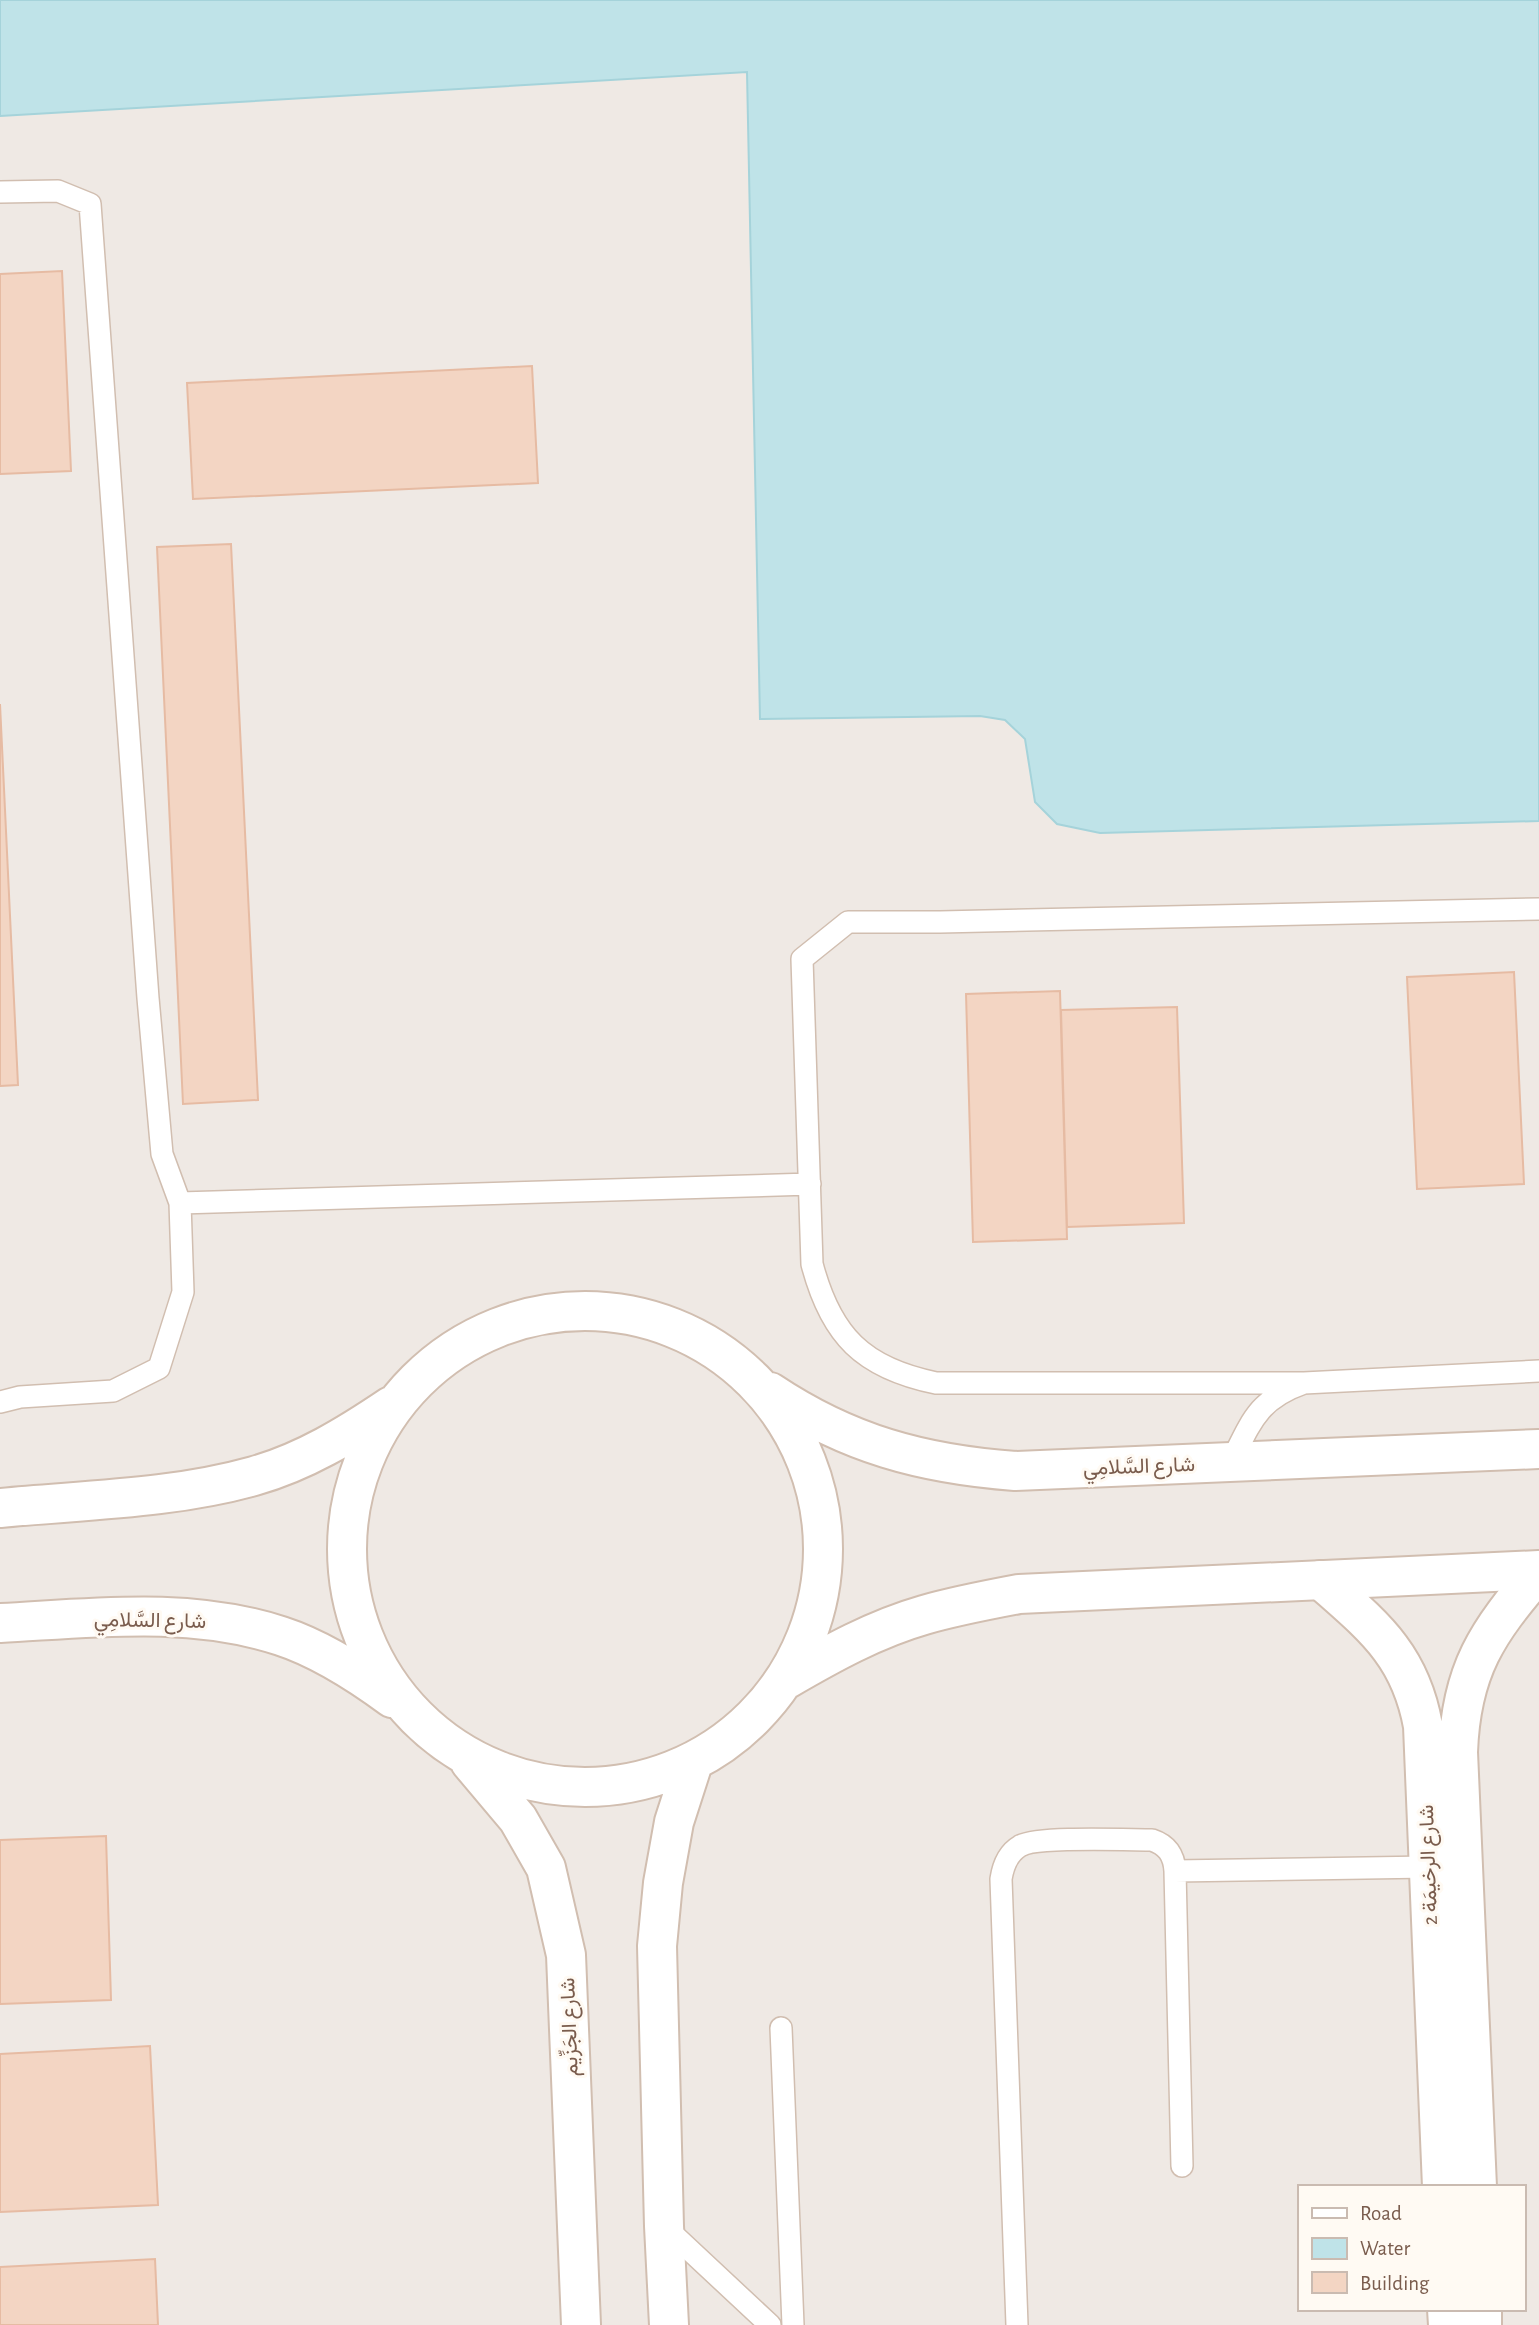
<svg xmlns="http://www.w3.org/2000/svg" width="1539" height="2325" viewBox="0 0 1539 2325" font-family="'Alegreya Sans',Vazirmatn,sans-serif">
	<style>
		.industrial { fill: #efe9e4; fill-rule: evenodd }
		.water { fill: #bfe3e8; stroke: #a5d3da; stroke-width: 2 }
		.building { fill: #f3d5c3; stroke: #e6bba3; stroke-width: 2 }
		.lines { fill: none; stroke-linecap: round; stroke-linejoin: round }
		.service-casing { stroke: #d1beb0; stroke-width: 24 }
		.minor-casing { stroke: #d1beb0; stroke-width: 42 }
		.tertiary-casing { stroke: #d1beb0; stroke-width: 42 }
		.service { stroke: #fff; stroke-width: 21 }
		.minor { stroke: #fff; stroke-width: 38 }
		.tertiary { stroke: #fff; stroke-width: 38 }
		.labels { text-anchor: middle; stroke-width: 6; stroke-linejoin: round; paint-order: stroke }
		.street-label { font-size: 21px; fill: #7a5c4d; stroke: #fffaf3 }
	</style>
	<rect width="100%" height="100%" fill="#fdf6ec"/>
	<path class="industrial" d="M747,72L760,719L980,716L1005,720L1025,739L1035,802L1100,833L1539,821V2325H0V116ZM1299,2187H1523V2309H1299Z"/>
	<path class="water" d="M0,0H1539V821L1100,833L1057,824L1035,802L1025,739L1005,720L980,716L760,719L747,72L0,116Z"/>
	<path class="building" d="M62,271L71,471L0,474V274Z
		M532,366L538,483L193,499L187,383Z
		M231,544L258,1100L183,1104L157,547Z
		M0,704L18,1085L0,1086Z
		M1514,972L1524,1184L1417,1189L1407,977Z
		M1060,991L1067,1239L973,1242L966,994Z
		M1177,1007L1184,1223L1067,1227L1061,1010Z
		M106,1836L111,2000L0,2004V1840Z
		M150,2046L158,2205L0,2212V2054Z
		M155,2259L158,2325H0V2267Z"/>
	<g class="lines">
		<defs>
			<path id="service" d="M0,192L58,191L90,204L148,998L162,1154L180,1203L810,1184
				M1304,1383H936C863,1368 831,1336 812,1264L802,959L848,922H940L1539,909
				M0,1402L20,1397L113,1391L159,1368L183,1292L180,1203
				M1231,1462C1251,1422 1258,1399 1304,1383L1539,1371
				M1175,1871L1429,1867
				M781,2028L793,2325
				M664,2226L770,2325
				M1017,2325L1001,1879C1003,1866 1008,1853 1020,1846C1036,1836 1128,1840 1152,1840C1167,1845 1174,1855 1175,1871L1182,2166"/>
			<path id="minor" d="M1321,1580C1373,1626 1410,1654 1423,1726L1442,2187
				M1477,2187L1458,1752C1461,1670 1487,1632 1539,1572
				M1447,2309L1448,2325
				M1482,2309V2325"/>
			<path id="tertiary" d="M347 1549a238 238 0 1 1 476 0a238 238 0 1 1-476 0Z
				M770,1392C848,1444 922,1464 1015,1471L1539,1449
				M0,1508C84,1500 172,1499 254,1476C304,1462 348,1435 391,1406
				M0,1623C94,1618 190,1606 281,1636C321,1649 358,1673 392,1698
				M787,1679C830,1654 875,1629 924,1615C955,1606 987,1600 1019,1594L1539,1570
				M470,1762L518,1819L546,1868L566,1955L581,2325
				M669,2325L664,2226L657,1946L663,1883L674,1822L693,1763"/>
		</defs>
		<use href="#service" class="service-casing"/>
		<use href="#minor" class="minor-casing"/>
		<use href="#tertiary" class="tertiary-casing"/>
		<use href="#service" class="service"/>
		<use href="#minor" class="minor"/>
		<use href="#tertiary" class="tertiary"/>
	</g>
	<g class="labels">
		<g class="street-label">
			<text transform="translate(1139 1466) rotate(-2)" y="7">شارع السَّلامِي</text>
			<text transform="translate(150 1620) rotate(1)" y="7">شارع السَّلامِي</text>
			<text transform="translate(1428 1865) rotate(-92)" y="7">شارع الرخيمَة 2</text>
			<text transform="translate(569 2027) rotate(-92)" y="7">شارع الجَزِّيم</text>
		</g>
	</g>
	<rect x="1298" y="2185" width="228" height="126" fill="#fffaf3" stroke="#cabbb1" stroke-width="2"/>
	<rect x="1312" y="2208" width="35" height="10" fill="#ffffff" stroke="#cabbb1" stroke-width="2"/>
	<text x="1360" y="2220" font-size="21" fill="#7a5c4d">Road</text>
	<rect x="1312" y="2238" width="35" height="21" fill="#bfe3e8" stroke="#cabbb1" stroke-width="2"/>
	<text x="1360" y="2255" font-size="21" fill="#7a5c4d">Water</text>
	<rect x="1312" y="2272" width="35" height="21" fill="#f3d5c3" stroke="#cabbb1" stroke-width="2"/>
	<text x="1360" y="2290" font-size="21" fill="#7a5c4d">Building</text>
</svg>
